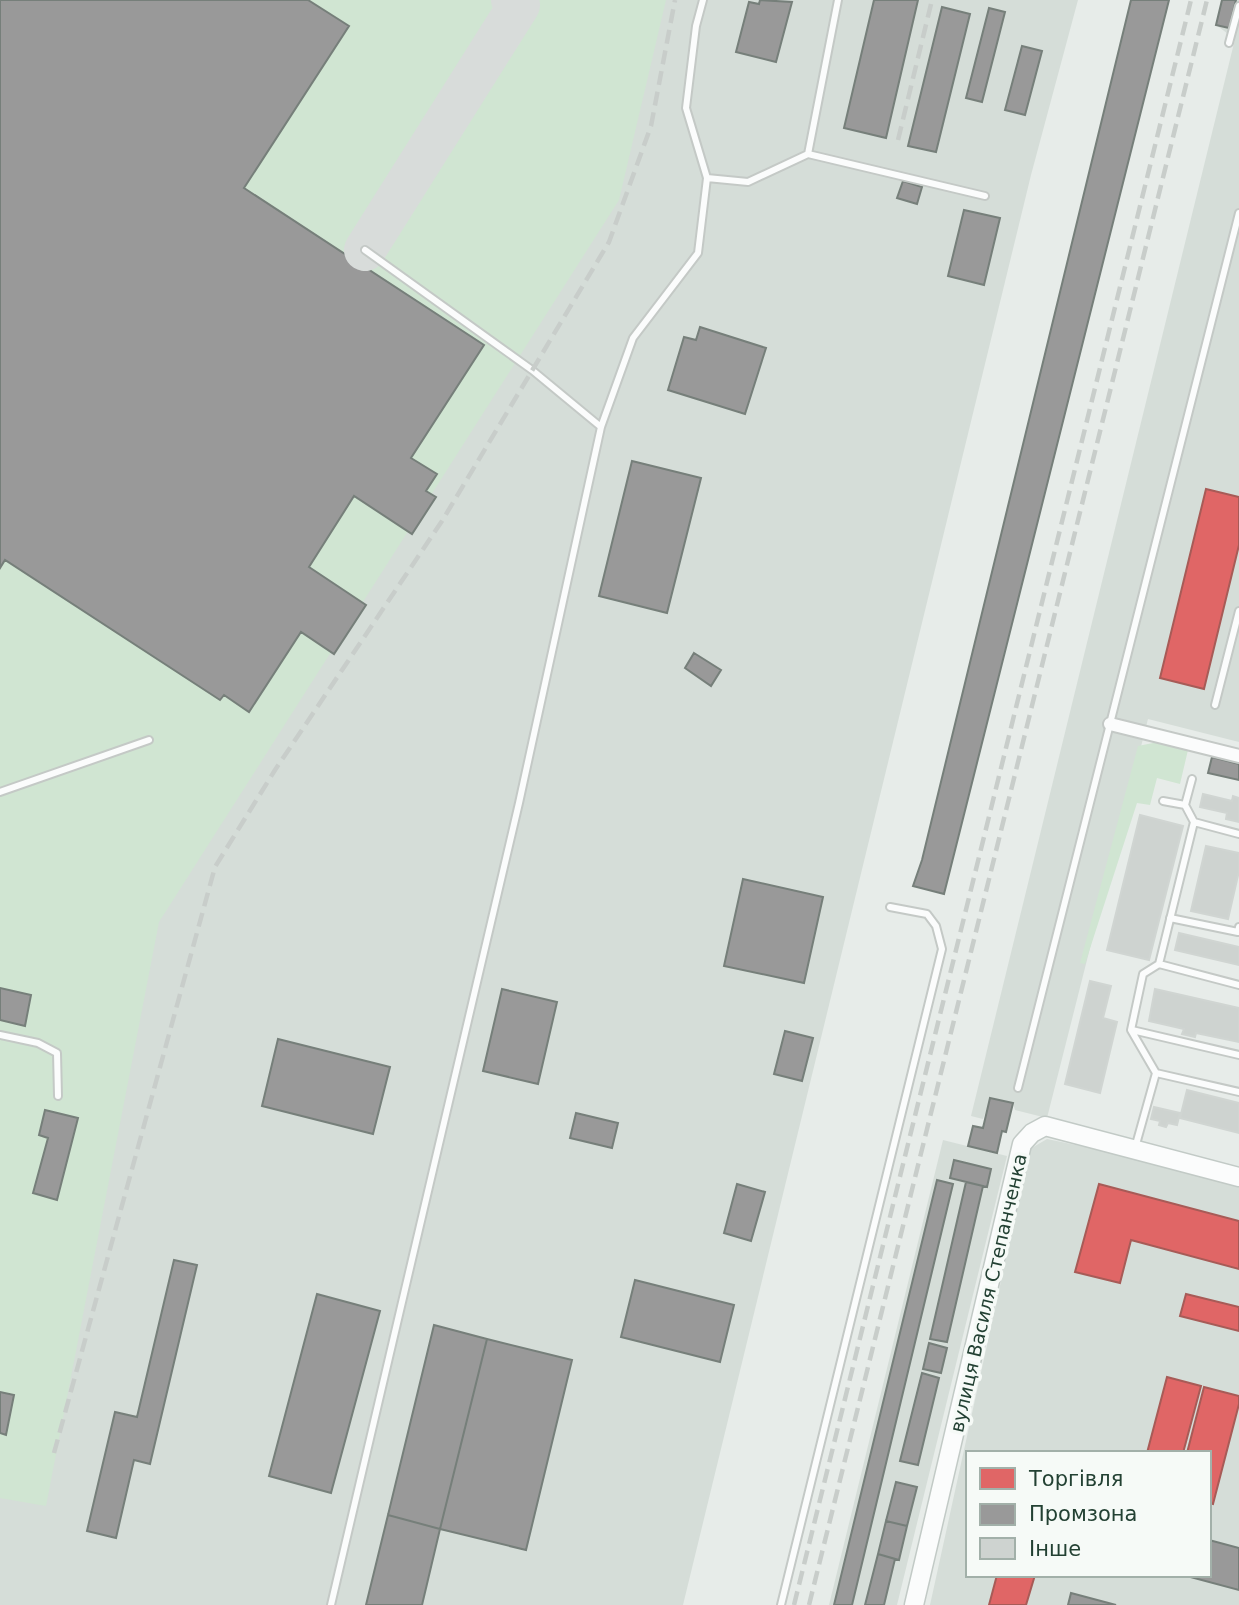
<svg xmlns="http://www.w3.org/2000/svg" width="1239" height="1605" viewBox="0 0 1239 1605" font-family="'DejaVu Sans',sans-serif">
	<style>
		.built { fill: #d5ddd8; fill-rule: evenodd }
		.green { fill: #d0e5d2 }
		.shops { fill: #e06666; stroke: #a75b57; stroke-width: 2 }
		.industry { fill: #999; stroke: #767f7a; stroke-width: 2 }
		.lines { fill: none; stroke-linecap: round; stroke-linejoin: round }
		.taxiway { stroke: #d8dcda; stroke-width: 42 }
		.building { fill: #ced3d0; stroke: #d0d5d2; stroke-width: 2 }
		.lane-casing { stroke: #c4c9c6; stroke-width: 10 }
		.street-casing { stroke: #c4c9c6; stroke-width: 16 }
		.secondary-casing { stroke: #c2cac6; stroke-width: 21 }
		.lane { stroke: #fbfcfc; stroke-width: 6 }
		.street { stroke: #fbfcfc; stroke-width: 12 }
		.secondary { stroke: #fbfcfc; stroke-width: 18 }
		.rail { stroke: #c8cdca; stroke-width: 4.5; stroke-dasharray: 14 7; stroke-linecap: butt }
		.labels { text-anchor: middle; stroke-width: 7; stroke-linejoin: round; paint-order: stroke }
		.street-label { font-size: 19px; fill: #234133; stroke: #f6faf7 }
	</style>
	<rect width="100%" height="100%" fill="#e7ece9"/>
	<path class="built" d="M0,0H1078L1031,175L683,1605H0Z
		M1222,0H1239V742L1148,719L1047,1118L1015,1110L1013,1103L991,1098L983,1119L971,1116L1235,39L1216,25Z
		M1047,1139L1129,1156L1239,1184V1605H930L1030,1149ZM968,1453H1209V1575H968Z
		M943,1140L1007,1156L897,1605H829Z"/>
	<path class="green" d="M0,0H666L619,200L159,922L46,1506L0,1498Z
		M1158,742L1188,750L1180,784L1157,778L1150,805L1137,803L1085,964L1080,963L1138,746Z"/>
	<path class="shops" d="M1206,489L1239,497V545L1204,689L1160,678Z
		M1099,1184L1239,1221V1269L1131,1240L1120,1283L1075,1272Z
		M1186,1294L1239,1307V1331L1180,1316Z
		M1167,1377L1201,1386L1183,1453H1147Z
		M1204,1387L1239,1396V1404L1213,1504L1209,1503V1453H1187Z
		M997,1575H1035L1026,1605H989Z"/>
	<path class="industry" d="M0,0H308L349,26L244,188L484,345L411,458L437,474L426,491L436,497L412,534L354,496L309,567L366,605L334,654L301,632L249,712L224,695L220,700L5,560L0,568Z
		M760,0L792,2L776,62L736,52L749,2L759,4Z
		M874,0H918L886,138L844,128Z
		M1131,0H1169L944,894L913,886L922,860Z
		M1222,0H1236L1229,28L1216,25Z
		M942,7L970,14L936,152L908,146Z
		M989,8L1005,12L982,102L966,98Z
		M1022,46L1042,51L1025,115L1005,110Z
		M903,181L922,187L917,204L897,198Z
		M964,210L1000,218L984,285L948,276Z
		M700,327L766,348L745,414L668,390L684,337L696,340Z
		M632,461L701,478L667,613L599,596Z
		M694,653L721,670L711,686L685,668Z
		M1212,757L1239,764V780L1208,773Z
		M743,879L823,897L804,983L724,966Z
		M0,988L31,995L25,1026L0,1020Z
		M502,989L557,1002L538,1084L483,1071Z
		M785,1031L813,1038L802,1081L774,1074Z
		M278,1039L390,1067L373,1134L262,1106Z
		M990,1098L1013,1103L1006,1132L1002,1131L997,1153L968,1146L973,1126L983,1128Z
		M45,1110L78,1118L57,1200L33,1193L48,1138L39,1135Z
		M576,1113L618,1123L612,1148L570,1138Z
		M954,1160L991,1169L987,1187L950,1178Z
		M937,1180L953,1184L852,1605H834Z
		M966,1182L983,1186L947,1342L930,1339Z
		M737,1184L765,1192L751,1241L724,1233Z
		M174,1260L197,1265L150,1464L134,1460L116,1538L87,1531L115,1412L137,1417Z
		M635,1280L734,1305L720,1362L621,1337Z
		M317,1294L380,1311L331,1493L269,1476Z
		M434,1325L487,1339L440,1529L388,1515Z
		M487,1339L572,1360L526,1550L440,1529Z
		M929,1343L947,1348L941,1373L923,1369Z
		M922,1373L939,1378L918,1465L900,1461Z
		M0,1392L14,1395L6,1435L0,1433Z
		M896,1482L917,1487L907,1526L886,1521Z
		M388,1515L440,1529L422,1605H366Z
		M886,1521L907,1526L899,1560L878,1554Z
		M1209,1540L1239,1548V1590L1183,1575H1209Z
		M878,1554L895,1559L884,1605H865Z
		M1071,1593L1116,1605H1068Z"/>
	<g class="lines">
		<path class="taxiway" d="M365,250L519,5L512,0"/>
	</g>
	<path class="building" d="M1203,794L1232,801L1233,796L1239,798V822L1226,819L1227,813L1200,807Z
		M1140,815L1183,826L1149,960L1107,950Z
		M1206,846L1239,853V871L1228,919L1191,911Z
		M1179,933L1239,947V965L1175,950Z
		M1090,981L1111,986L1103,1018L1117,1022L1100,1093L1065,1084Z
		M1155,989L1239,1008V1042L1196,1033L1195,1037L1182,1034L1184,1029L1149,1021Z
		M1187,1090L1239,1103V1133L1180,1118Z
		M1154,1107L1180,1113L1177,1125L1168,1123L1166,1127L1159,1125L1160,1121L1151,1119Z"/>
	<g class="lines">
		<defs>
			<path id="lane" d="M1229,43L1239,6
				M808,154L985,196
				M707,178L748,182L808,154L838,0
				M365,250L532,370L601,427
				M1215,705L1239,611
				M1192,779L1185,805L1194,822L1239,834
				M0,792L149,740
				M1163,801L1185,805
				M1194,822L1159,964L1239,985
				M1170,918L1238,932L1239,927
				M1132,1030L1239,1055
				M0,1035L38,1043L57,1053L58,1096
				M1156,1073L1239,1092
				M1018,1088L1239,213
				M1135,1148L1156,1073L1131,1030L1143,974L1159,964
				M331,1605L519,803L601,427L633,338L698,253L707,178L686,108L696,26L703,0
				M781,1605L942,949L936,926L927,914L890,907"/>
			<path id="street" d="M1110,724L1239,756"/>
			<path id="secondary" d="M914,1605L1022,1144L1032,1133L1045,1126L1239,1177"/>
		</defs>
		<use href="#lane" class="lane-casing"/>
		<use href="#street" class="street-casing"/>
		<use href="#secondary" class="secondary-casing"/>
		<use href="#lane" class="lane"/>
		<use href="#street" class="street"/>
		<use href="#secondary" class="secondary"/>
		<path class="rail" d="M898,140L932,0
			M54,1453L215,867L275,770L442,521L609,242L651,126L675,0
			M794,1605L1191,0
			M809,1605L1207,0"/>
	</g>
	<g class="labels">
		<g class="street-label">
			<text transform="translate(988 1293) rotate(-77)" y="7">вулиця Василя Степанченка</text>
		</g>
	</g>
	<rect x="966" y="1451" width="245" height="126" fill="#f6faf7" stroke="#a2b0a9" stroke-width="2"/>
	<rect x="980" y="1468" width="35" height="21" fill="#e06666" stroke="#a2b0a9" stroke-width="2"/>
	<text x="1029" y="1486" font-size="21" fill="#234133">Торгівля</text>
	<rect x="980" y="1504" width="35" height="21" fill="#999999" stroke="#a2b0a9" stroke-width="2"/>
	<text x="1029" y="1521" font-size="21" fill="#234133">Промзона</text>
	<rect x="980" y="1538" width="35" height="21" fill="#ced3d0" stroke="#a2b0a9" stroke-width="2"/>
	<text x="1029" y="1556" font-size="21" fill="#234133">Інше</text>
</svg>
